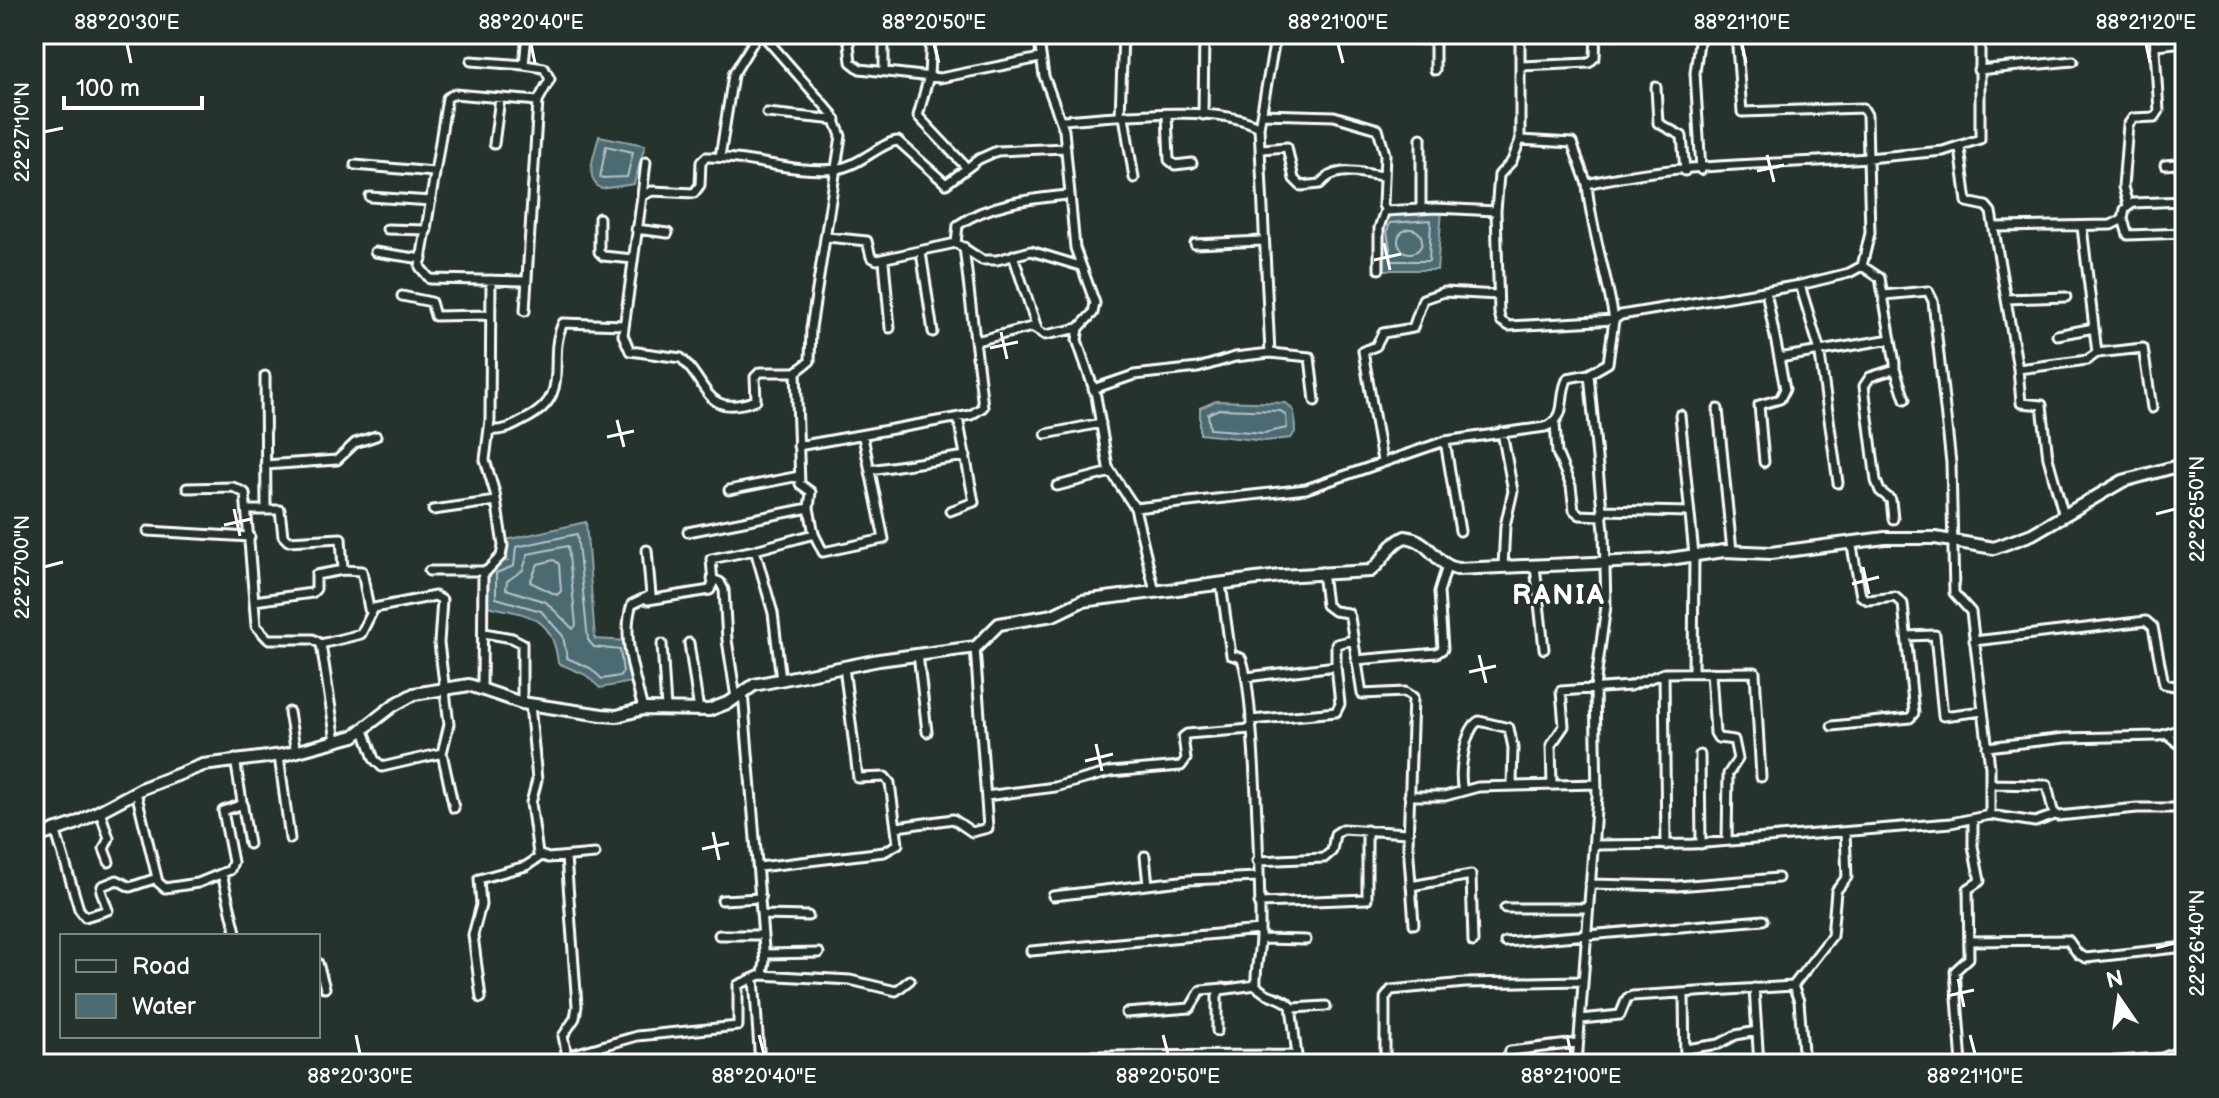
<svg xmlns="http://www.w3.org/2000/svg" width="2219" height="1098" viewBox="0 0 2219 1098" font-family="'Balsamiq Sans',sans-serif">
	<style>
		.water { fill: #4c6a72; stroke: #94a6aa; stroke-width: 2 }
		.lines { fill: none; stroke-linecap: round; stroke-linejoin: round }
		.shore { stroke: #b7c3c7; stroke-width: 2 }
		.street-casing { stroke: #fff; stroke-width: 13 }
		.secondary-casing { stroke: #fff; stroke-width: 16 }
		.street { stroke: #26332d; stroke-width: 7 }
		.secondary { stroke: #26332d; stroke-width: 10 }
		.ticks { fill: none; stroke: #fff; stroke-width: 3 }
		.labels { text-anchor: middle; stroke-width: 6; stroke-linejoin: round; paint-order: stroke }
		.district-label { font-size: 28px; font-weight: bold; letter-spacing: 2px; fill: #fff; stroke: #26332d }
		.neatline { fill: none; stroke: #fff; stroke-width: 3 }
		.ticks-label { font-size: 20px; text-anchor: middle; fill: #fff }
	</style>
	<rect width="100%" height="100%" fill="#26332d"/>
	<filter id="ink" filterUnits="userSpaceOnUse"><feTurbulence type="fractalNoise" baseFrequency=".0125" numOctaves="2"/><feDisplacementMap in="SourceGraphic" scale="16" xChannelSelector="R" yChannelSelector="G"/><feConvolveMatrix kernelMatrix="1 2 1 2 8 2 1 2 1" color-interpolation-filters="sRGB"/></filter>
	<g filter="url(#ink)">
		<path class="water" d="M599,136L645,145L634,184L601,189C583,177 595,154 599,136Z
			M1442,210L1437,270H1384L1378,229L1385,214Z
			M1216,401L1286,403L1294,411L1295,432L1291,438L1265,441L1200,434V408Z
			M586,522L595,639L628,641L632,682L600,688L586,675L558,663C553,615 528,615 487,606L488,563L508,561L506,540Z"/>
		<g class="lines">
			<path class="shore" d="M606,146L633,152L627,177L600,178Z
				M1431,220L1429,261H1392L1387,231L1390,223Z
				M1398 241a12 12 0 1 1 24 0a12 12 0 1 1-24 0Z
				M1219,409L1281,411L1286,416L1287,428L1264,433L1210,429L1208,414Z
				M577,534L588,640L594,647L620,650L623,672L620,676L602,679L590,668L567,658L563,636L541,611L496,598V573L514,566L516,547Z
				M568,546L576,625L573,629L546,602L506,589L507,581L523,570L528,554Z
				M554,560L559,564L561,591L557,595L530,582L538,564Z"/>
			<defs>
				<path id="street" d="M762,34L833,115L841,136L811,328L810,361L796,372L800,484L811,492L809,508L814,534
					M848,34L851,62L860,69L940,78L1040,58
					M931,34L929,76L918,116L967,168
					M1038,34L1044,76L1064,130L1075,248L1095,303L1093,313L1079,328L1077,340L1096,396L1108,467L1135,508L1155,592
					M1336,34L1435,40
					M1435,34V70
					M1520,34V140L1512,161L1499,175L1496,211L1499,313L1501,321L1509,326L1614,320C1607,273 1591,231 1587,184C1675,162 1776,165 1868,158L1867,115L1863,108L1742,112L1736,34
					M1700,34L1695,73L1701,170
					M1596,36L1616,34
					M2156,45L2185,42
					M471,61L524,65
					M1521,66L1589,63L1595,57L1596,34
					M884,70V34
					M1978,70L2073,61
					M1656,87L1658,123L1682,136L1685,171
					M767,113L836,120
					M1262,114L1334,116L1378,129L1385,154L1383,205L1386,211L1436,208L1496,211
					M1167,115L1169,160L1175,165L1192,163
					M1203,115L1204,34
					M1120,116L1123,34
					M1124,116L1134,178
					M1062,120C1111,117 1218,103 1259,127L1270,353L1235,357L1198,368L1134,375L1093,389
					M1259,127L1276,34
					M1421,138V209
					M1520,140L1572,143L1587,184
					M494,144L500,98
					M1960,148L1967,202L1986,206L1991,212L2018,369L2087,360L2097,353L2082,227
					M1261,149L1287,147L1294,179L1301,186L1320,184C1336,164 1361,174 1384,176
					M720,157L733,75L758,34
					M355,165L434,172
					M2165,165L2185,163
					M642,196L646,162
					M370,197L431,201
					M2128,205L2123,187L2128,125L2133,118L2155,117L2159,111L2154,34
					M599,218V252L603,256L633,259
					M2123,219L2128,235L2185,233
					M1994,227L2111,225L2123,219L2125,209L2133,203L2185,201
					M387,229L427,230
					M636,229L668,233
					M827,237L867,241L871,257L877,260L956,243L982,260H997L1031,251L1080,266
					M956,243L958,225C989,203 1031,199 1068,195
					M1195,244L1262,241
					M375,252L422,259
					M921,252L933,332
					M1013,255L1037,328
					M884,261L890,328
					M1862,266L1880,278L1895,363V369L1870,377L1864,386L1876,481L1880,491L1891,500L1893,519
					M1379,269V228L1385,210
					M526,281L430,279L420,267L447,98L454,94L538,101
					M1800,285L1819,348L1838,483
					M402,296L431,302L435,316L490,315
					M2006,299L2066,297
					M525,311L538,101L550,79L544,68L524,65L527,34
					M2057,335L2094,328
					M976,341L1032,327L1045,335L1079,328
					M1270,353L1310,357L1315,401
					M2097,353L2143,348L2152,408
					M1779,358L1891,339
					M1895,369L1905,399
					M2018,369L2021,403L2042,405L2048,458L2064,516
					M796,372H760L755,377L756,400C705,419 709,384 681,358L630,351L623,335L642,196L652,191L694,193L700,185L701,162L706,157C751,156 792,174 836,169C860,166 883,141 898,141L946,184L979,159L997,151L1066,148
					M265,376L266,509
					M1718,409L1732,551
					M1680,415L1694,555L1693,672
					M1555,423L1557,453L1571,486L1574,510L1580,515L1603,516
					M490,430C505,431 511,427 524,420C575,395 545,361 563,323L624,325
					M1502,432L1513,491L1505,526L1503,567
					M1046,434L1101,423
					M1445,441L1460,531
					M798,446L971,415L983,407L964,247
					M1382,461L1363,351L1376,346L1383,333L1413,328L1423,299L1444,292L1498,295
					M1764,462L1759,405L1780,399L1785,389L1766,291
					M265,465L337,460L355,443L376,436
					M870,470L966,456
					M1057,486L1111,472
					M187,488L233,487L245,493L256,626L268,639H313L321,644L336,741
					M729,490L799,476
					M1135,508L1306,489L1445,441L1545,427C1570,417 1557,397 1568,378L1589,374
					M247,510H280L283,536L288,541L341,538L343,570L362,571L369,609L435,596L442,600L439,643L449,724L442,753L454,808
					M433,510L496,501
					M1603,510L1689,512
					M950,511L974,502L958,418
					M2182,517L2185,535
					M148,531L250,537
					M688,532L809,508
					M1535,566L1544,649
					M429,571H484
					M1322,572L1326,605L1334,611L1348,613L1350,617L1362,694L1405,692L1413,697L1408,844L1414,924
					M712,579L720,582L724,590L727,640L736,698
					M1221,584L1231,655L1241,658C1254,679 1261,899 1260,936C1260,952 1255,969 1256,985C1265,998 1281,995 1291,1006L1298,1064
					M648,600L710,590L713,583L711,559L755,550
					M254,601L312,593L316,589V575L343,570
					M484,633L512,638L522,643V703
					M1906,636L1935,635L1943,716L1983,711
					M1974,641L2146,621L2153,627L2164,684L2185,688
					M689,643L699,711
					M321,644L361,634L373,610
					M662,644L666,709
					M918,654L927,732
					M1356,660L1437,653L1443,649L1439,592L1447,566
					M1336,666V644L1353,640
					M1711,672L1715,733L1718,738L1734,740L1738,759L1728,774L1727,841
					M1664,673L1666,845
					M1247,677L1336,666L1340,704L1336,712L1251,720
					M781,680L773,613L755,550L814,534L823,552L884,539L863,437
					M482,688L483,575L501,556L503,546L495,493L485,460L490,420L491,280
					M530,704L537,780L531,803L538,854L548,858L595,854
					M643,709C635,677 621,636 632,604L651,595L647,550
					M289,712L296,753
					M1832,726L1910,718L1914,713L1903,604L1895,597L1868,600L1861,596L1851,541
					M364,730L374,759L382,767L442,753
					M2167,735L2182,746L2185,772
					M1987,747L2065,738L2159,736L2185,728
					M1700,755L1701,844
					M279,756L290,839
					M235,759L249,844
					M1991,784L2047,785L2053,811L2058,816L2137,808H2185
					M1552,785L1551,745L1564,726L1561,691L1630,686L1664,673L1755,672L1761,777
					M1463,791C1458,773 1465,728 1479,721L1509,728L1513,748L1512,786
					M136,792L158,882L165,888L198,883L230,870L233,862L223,811L243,804
					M986,796L1055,787L1110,772L1181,766L1186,759L1183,737L1187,734L1251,729
					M1409,796H1445L1478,787L1597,784
					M100,812L109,838L104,849L109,862
					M1990,815L2035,822L2055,815
					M897,827L953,819L972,832L988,828L975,647
					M55,829L79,909L85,917L108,910L101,891L102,886L117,880L130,887L157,878
					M1594,845L1693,844L1951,823L1990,815V767L1971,612L1954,593L1951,463L1933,301L1928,291L1884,295
					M1145,856L1148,885
					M566,857L577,1006L575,1018L563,1036L567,1056L637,1036L738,1026V985L763,974L765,961L743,692
					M1257,861L1324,858L1332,851L1335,834L1343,829L1408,833
					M759,867L884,852L898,844L890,783L885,777L858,778L844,667
					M222,874L237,936
					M1590,884L1677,886L1778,878
					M1411,886L1471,875L1473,942
					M1053,896L1189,880L1258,877
					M722,900L761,898
					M1259,903L1367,899V830
					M1505,908H1588
					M762,915L808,916
					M719,935H763
					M1260,939L1306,940
					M1969,941L2068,940L2078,954L2086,958L2185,947
					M1505,942L1763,920
					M1031,951L1260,930
					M34,952V956
					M765,954L819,953
					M318,963L325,988
					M761,975L850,980L896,991L910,980
					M754,978L760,1064
					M1793,986L1832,936L1836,891L1847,877L1845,832
					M1793,986L1799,1001L1804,1064
					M1754,988L1759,1064
					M1684,995L1685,1064
					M481,998L473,935L481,905L479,879L526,866L540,857
					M1292,1008L1326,1006
					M1126,1013L1190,1008L1201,990L1224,988
					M1581,1019L1620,1015L1627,998L1632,996L1793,986
					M1217,1031V996L1220,990L1256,985
					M1686,1049L1719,1044L1736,1035L1757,1031
					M1089,1056L1297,1055
					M1385,1064V998L1391,990L1465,983L1583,981
					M1504,1064L1510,1051L1577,1043
					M1577,1064L1597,796L1595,687L1606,606L1604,531L1589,374L1608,363L1614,320L1621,315L1800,285L1849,273L1862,266L1870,233L1868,158L1943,151L1980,139V34
					M1962,1064L1955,971L1969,958L1968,889L1980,881L1973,846V820
					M2074,1064L2162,1058L2185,1049"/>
				<path id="secondary" d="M34,838L75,824L143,788L203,765L283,755L354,736L394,705L414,694L469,685L522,703L602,715L617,716L643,709L709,710L730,702L754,685L879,660L976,647L999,624L1053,615L1082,601L1280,576L1370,571C1385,561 1387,545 1405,537C1431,540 1434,564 1457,569L1662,560L1724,551L1771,553L1885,538H1935L1994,548L2032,534L2123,481L2185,464"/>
			</defs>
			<use href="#street" class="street-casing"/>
			<use href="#secondary" class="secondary-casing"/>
			<use href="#street" class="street"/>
			<use href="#secondary" class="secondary"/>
		</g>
	</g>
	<path class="ticks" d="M127,44L131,63M531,44L535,63M934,44L939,63M1338,44L1343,63M1742,44L1746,63M2146,44L2150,63M44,132L63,128M1767,155L1774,182M1757,171L1784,165M1384,243L1390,270M1374,260L1401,254M1001,332L1007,359M990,348L1018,342M617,420L624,447M607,437L634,431M234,509L240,536M2156,514L2175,509M224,525L251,519M44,567L63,562M1863,567L1869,594M1852,584L1879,577M1479,655L1486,683M1469,672L1496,666M1096,744L1102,771M1085,761L1113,754M713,832L719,860M702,849L729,843M2156,948L2175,943M1958,979L1964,1007M1947,996L1974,990M356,1035L360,1054M759,1035L764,1054M1163,1035L1168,1054M1567,1035L1571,1054M1970,1035L1975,1054"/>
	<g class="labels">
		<g class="district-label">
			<text x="1559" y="604">RANIA</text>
		</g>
	</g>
	<rect width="2219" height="1098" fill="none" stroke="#26332d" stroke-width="88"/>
	<rect x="60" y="934" width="260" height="104" fill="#26332d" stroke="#7d8581" stroke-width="2"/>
	<rect x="76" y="960" width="40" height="12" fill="#26332d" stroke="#7d8581" stroke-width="2"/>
	<text x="132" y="974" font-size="24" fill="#ffffff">Road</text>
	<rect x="76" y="994" width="40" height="24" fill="#4c6a72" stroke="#7d8581" stroke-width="2"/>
	<text x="132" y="1014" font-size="24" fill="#ffffff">Water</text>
	<g transform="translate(2119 998) rotate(347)" stroke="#26332d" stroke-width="6" paint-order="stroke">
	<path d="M0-6L14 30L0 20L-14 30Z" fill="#ffffff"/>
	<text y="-12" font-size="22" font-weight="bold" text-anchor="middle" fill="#ffffff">N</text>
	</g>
	<path d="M64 96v12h138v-12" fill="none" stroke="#ffffff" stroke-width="4"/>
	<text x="76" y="96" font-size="24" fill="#ffffff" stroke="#26332d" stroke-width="6" paint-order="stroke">100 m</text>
	<rect x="44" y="44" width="2131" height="1010" class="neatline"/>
	<g class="ticks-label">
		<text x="127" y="29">88°20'30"E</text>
		<text x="531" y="29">88°20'40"E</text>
		<text x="934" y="29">88°20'50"E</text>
		<text x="1338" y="29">88°21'00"E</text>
		<text x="1742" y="29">88°21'10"E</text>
		<text x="2146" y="29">88°21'20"E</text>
		<text transform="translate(22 132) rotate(-90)" y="7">22°27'10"N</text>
		<text transform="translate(2197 509) rotate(-90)" y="7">22°26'50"N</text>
		<text transform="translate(22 567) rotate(-90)" y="7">22°27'00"N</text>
		<text transform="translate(2197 943) rotate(-90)" y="7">22°26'40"N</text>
		<text x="360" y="1083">88°20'30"E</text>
		<text x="764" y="1083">88°20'40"E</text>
		<text x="1168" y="1083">88°20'50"E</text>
		<text x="1571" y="1083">88°21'00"E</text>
		<text x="1975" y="1083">88°21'10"E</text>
	</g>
</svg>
